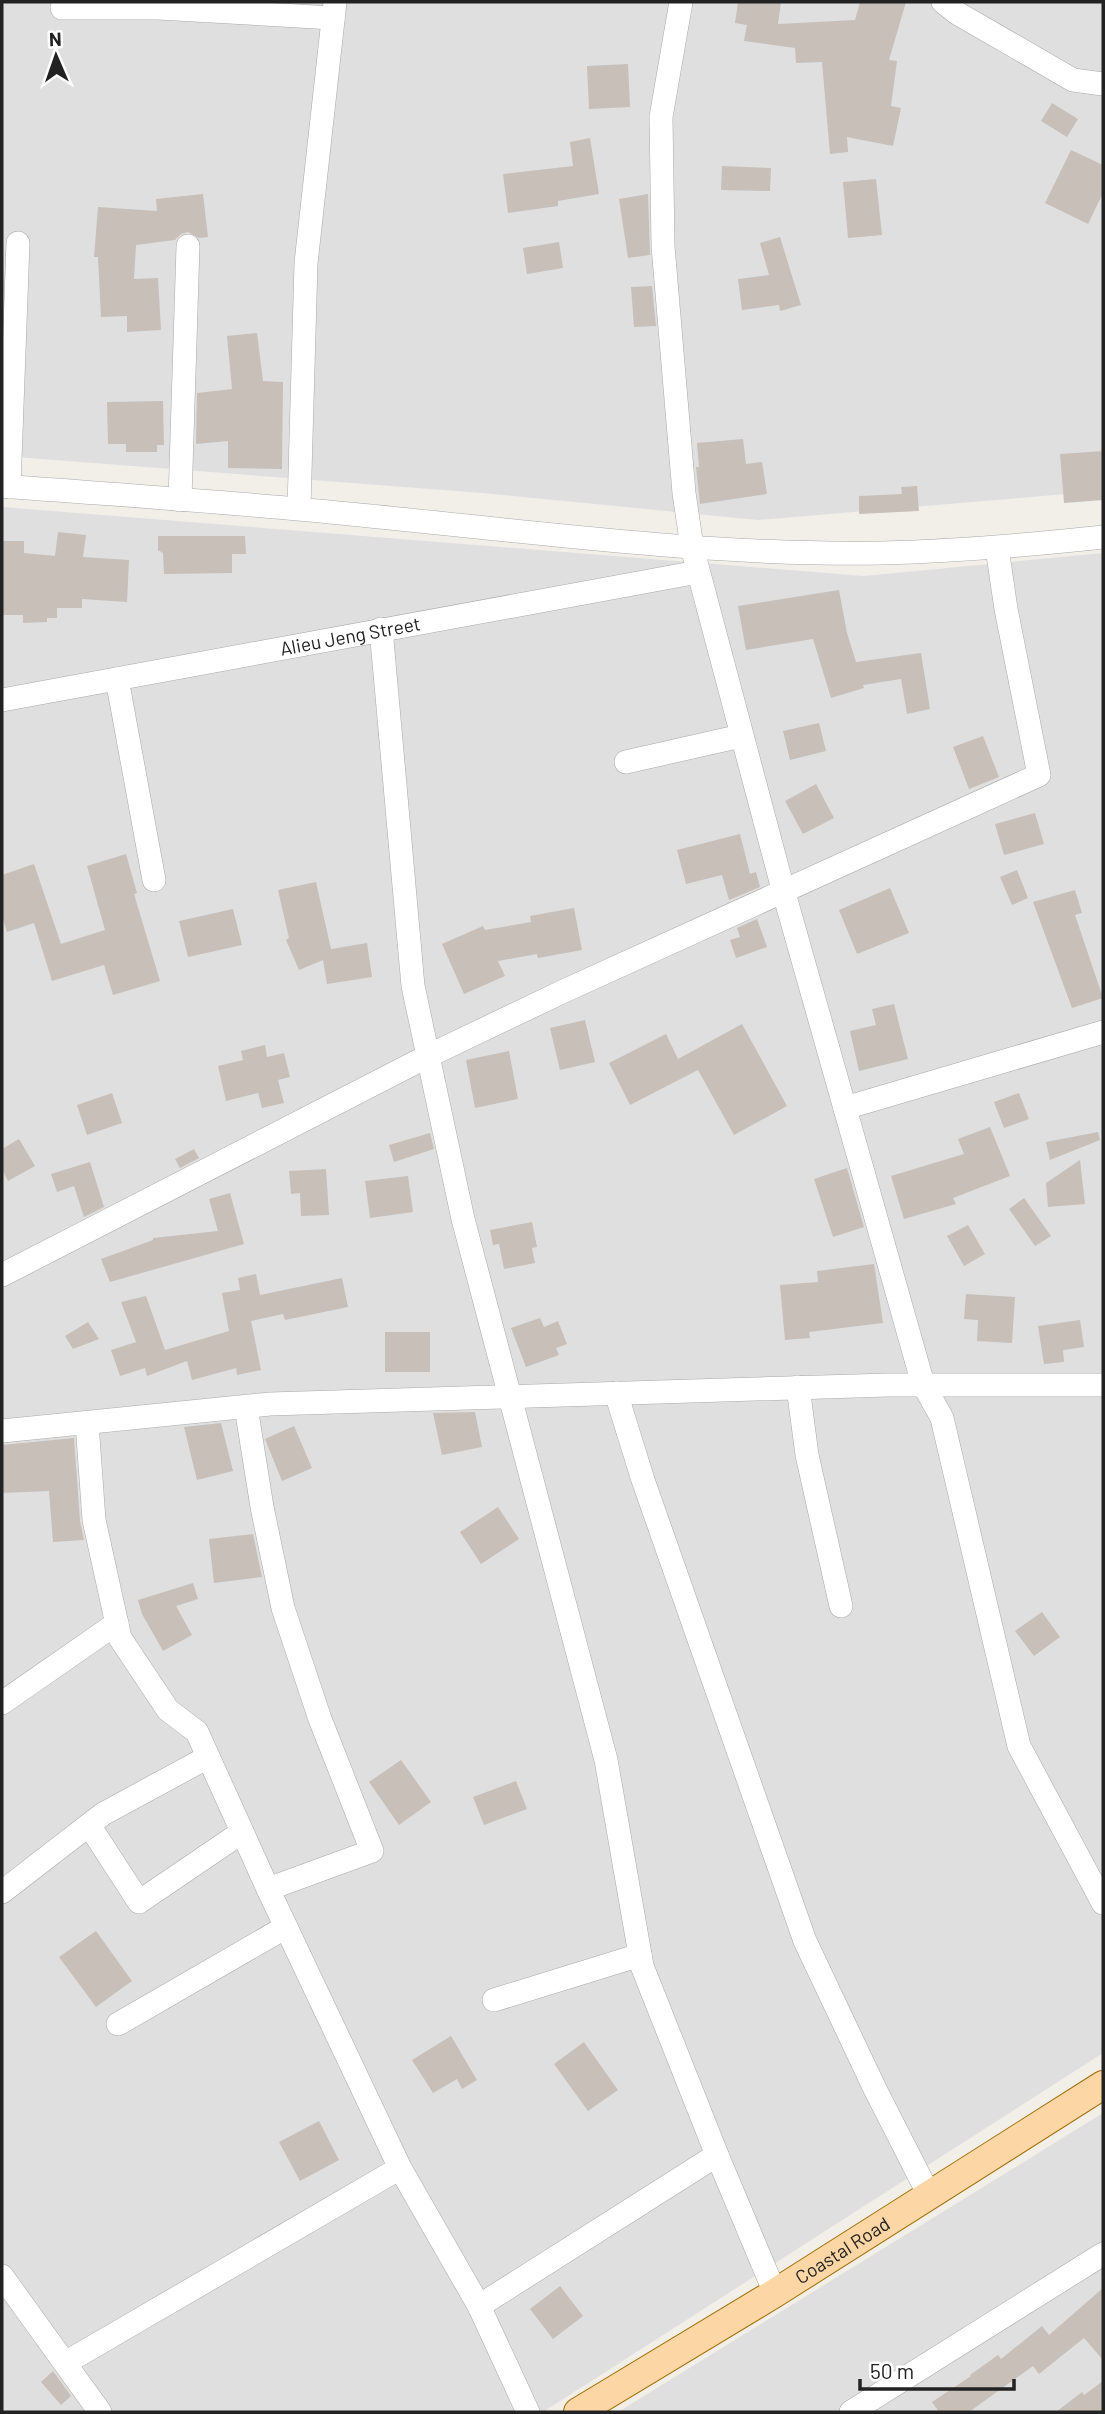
<svg xmlns="http://www.w3.org/2000/svg" width="1105" height="2414" viewBox="0 0 1105 2414" font-family="Barlow,sans-serif">
	<style>
		.residential { fill: #e0dfdf }
		.building { fill: #c7bfb8 }
		.lines { fill: none; stroke-linecap: round; stroke-linejoin: round }
		.minor-casing { stroke: #a9a9a9; stroke-width: 24 }
		.major-casing { stroke: #a06b00; stroke-width: 30 }
		.minor { stroke: #fff; stroke-width: 23 }
		.major { stroke: #fcd6a4; stroke-width: 28 }
		.labels { text-anchor: middle; stroke-width: 6; stroke-linejoin: round; paint-order: stroke }
		.street-label { font-size: 19px; fill: #222; stroke: #fff }
	</style>
	<rect width="100%" height="100%" fill="#f2efe9"/>
	<path class="residential" d="M2,2H1103V491L758,520L482,493L2,456Z
		M2,507L864,576L1103,553V2053L543,2412H2Z
		M1103,2113V2412H618Z"/>
	<path class="building" d="M738,2H781L778,24L855,20L860,2H906L889,60L897,61L891,106L901,108L893,146L847,137L848,152L830,154L822,62L796,63L795,48L744,41L747,25L735,23Z
		M628,64L630,107L589,109L587,66Z
		M1052,103L1078,119L1067,137L1041,121Z
		M590,138L599,194L558,201V206L508,213L503,174L573,166L570,142Z
		M1071,150L1103,165V193L1088,224L1045,203Z
		M722,166L771,168L770,191L721,190Z
		M876,179L882,235L848,238L843,182Z
		M203,194L208,237L199,238L188,232L181,234L175,240L136,245L134,279L158,278L161,330L127,332V316L101,317L98,257H94L98,207L157,211L156,199Z
		M648,194L650,255L628,258L619,199Z
		M780,237L801,305L780,311L779,305L742,310L738,279L769,275L760,243Z
		M559,242L563,268L527,274L523,248Z
		M652,286L656,326L634,327L631,287Z
		M257,333L263,381L283,382L282,469L228,468V441L196,444L197,393L232,389L227,336Z
		M163,401L164,445H157V452H126V444H108L107,402Z
		M743,439L746,464L762,462L767,494L700,504L696,467H699L697,443Z
		M1103,451V500L1064,503L1060,454Z
		M917,486L919,511L859,514V496L902,494L901,487Z
		M58,532L86,535L83,557L129,560L127,602L82,599V608H57V618H47V622L23,623V615H2V541H24V553L55,556Z
		M158,536H245L246,554H232V573L164,574L163,553L158,550Z
		M839,590L847,633L856,662L921,653L930,709L907,714L901,679L863,685L864,688L831,698L813,639L746,650L738,606Z
		M819,723L826,751L790,760L783,731Z
		M983,736L999,777L969,789L953,747Z
		M816,784L834,818L803,834L785,801Z
		M1035,813L1044,844L1004,855L995,824Z
		M740,834L750,874L756,872L760,887L729,900L722,875L686,884L677,850Z
		M126,854L137,893L134,894L160,981L113,995L104,965L52,981L34,923L7,932L2,916V875L34,864L61,944L105,930L87,866Z
		M1017,870L1028,898L1012,905L1000,877Z
		M316,882L331,949L367,943L372,977L327,984L323,960L299,970L286,940L289,938L278,890Z
		M890,888L909,933L857,954L839,910Z
		M1075,890L1082,913L1075,915L1103,998L1072,1008L1033,902Z
		M574,908L582,950L538,958L537,954L498,961L505,976L464,994L442,944L483,926L485,930L531,922L530,916Z
		M233,909L242,945L188,957L179,921Z
		M757,919L767,947L736,958L730,940L740,937L737,928Z
		M894,1004L908,1059L859,1071L850,1031L876,1025L872,1009Z
		M585,1020L595,1062L560,1070L550,1028Z
		M742,1024L787,1106L734,1135L698,1070L630,1105L609,1063L666,1034L678,1059Z
		M265,1045L267,1057L284,1053L290,1077L278,1080L284,1103L262,1108L258,1093L226,1101L218,1066L243,1060L241,1051Z
		M509,1051L518,1099L475,1108L466,1060Z
		M112,1093L122,1123L87,1135L77,1105Z
		M1019,1093L1029,1119L1004,1128L994,1102Z
		M990,1127L1010,1176L953,1198L956,1204L904,1219L891,1176L964,1154L958,1139Z
		M1098,1132L1100,1140L1050,1160L1046,1142Z
		M430,1133L434,1149L394,1162L389,1145Z
		M19,1139L35,1166L8,1181L2,1169V1149Z
		M194,1149L199,1158L180,1168L175,1159Z
		M1080,1160L1085,1204L1048,1207L1046,1183Z
		M90,1162L104,1207L84,1217L74,1186L57,1192L51,1174Z
		M847,1168L864,1227L833,1237L814,1179Z
		M326,1169L329,1215L301,1216L300,1193L291,1194L289,1171Z
		M408,1176L413,1212L370,1218L365,1181Z
		M230,1193L244,1244L110,1282L101,1259L153,1240V1238L218,1231L209,1199Z
		M1024,1198L1051,1236L1035,1246L1009,1209Z
		M532,1222L537,1247L532,1248L535,1263L504,1269L499,1244L493,1245L490,1230Z
		M968,1225L985,1254L964,1266L947,1236Z
		M874,1264L883,1323L809,1332L810,1338L785,1340L780,1285L818,1282L817,1271Z
		M256,1274L260,1295L342,1278L348,1307L285,1320L283,1314L251,1321L261,1370L237,1375L236,1368L192,1380L187,1361L147,1376L145,1368L120,1376L111,1350L136,1342L121,1302L146,1296L165,1350L229,1331L222,1293L240,1290L238,1278Z
		M966,1294L1015,1297L1012,1343L977,1341L978,1320L964,1319Z
		M540,1318L544,1327L558,1321L567,1344L556,1348L559,1355L526,1367L511,1328Z
		M1080,1320L1084,1347L1063,1350L1064,1362L1044,1364L1038,1326Z
		M88,1322L99,1339L73,1349L65,1336Z
		M385,1332H430V1372H385Z
		M475,1412L482,1447L442,1455L433,1413Z
		M221,1423L233,1471L197,1480L184,1427Z
		M294,1426L312,1468L282,1481L265,1439Z
		M74,1438L80,1521L84,1540L53,1542L49,1491L2,1493V1445Z
		M498,1507L519,1539L481,1564L460,1532Z
		M253,1534L262,1577L214,1583L209,1539Z
		M193,1583L198,1599L176,1606L192,1635L163,1651L142,1614L138,1600Z
		M1042,1612L1060,1637L1034,1656L1015,1631Z
		M401,1760L431,1802L399,1825L369,1782Z
		M516,1781L527,1809L484,1825L473,1797Z
		M96,1931L132,1981L96,2007L59,1957Z
		M451,2036L477,2080L462,2089L457,2079L433,2093L412,2060Z
		M584,2042L618,2090L588,2111L554,2064Z
		M319,2121L339,2160L300,2181L279,2142Z
		M560,2286L583,2316L553,2339L530,2309Z
		M1103,2288V2360L1084,2338L1039,2374L1033,2366L969,2412H939L932,2402L971,2376L970,2375L998,2355L1001,2359L1042,2326L1049,2335Z
		M53,2371L71,2396L61,2405L41,2382Z
		M1103,2381V2412H1056L1082,2392L1084,2395Z"/>
	<g class="lines">
		<defs>
			<g id="minor">
				<path d="M681,2L661,117L663,246L684,493L692,547L784,893L923,1384L942,1418L1019,1746L1103,1903"/>
				<path d="M943,2L957,13L1073,80L1103,84"/>
				<path d="M62,8H158L333,18"/>
				<path d="M2,486C118,495 234,502 350,514C527,531 705,556 882,553C956,551 1029,545 1103,537"/>
				<path d="M9,487L18,243"/>
				<path d="M180,500L188,246"/>
				<path d="M299,508L306,263L335,2"/>
				<path d="M381,629L413,986L463,1219L606,1760L642,1966L717,2155L775,2293"/>
				<path d="M117,679L154,880"/>
				<path id="s1" d="M2,700L698,572"/>
				<path d="M626,762L741,736"/>
				<path d="M845,1108L1103,1032"/>
				<path d="M2,1275L428,1056L564,991L1039,775L1006,609L997,548"/>
				<path d="M798,1387L807,1455L841,1606"/>
				<path d="M616,1393L643,1480L805,1941L875,2089L929,2195"/>
				<path d="M246,1407L262,1507L283,1608L320,1719L372,1851L268,1889"/>
				<path d="M87,1423L94,1520L120,1638L168,1710L197,1732L268,1889L400,2168L479,2306L528,2412"/>
				<path d="M2,1431L270,1404L888,1385H1103"/>
				<path d="M2,1703L117,1623"/>
				<path d="M89,1825L139,1902L242,1832"/>
				<path d="M2,1892L103,1814L208,1757"/>
				<path d="M494,2000L640,1955"/>
				<path d="M118,2024L286,1927"/>
				<path d="M2,2276L100,2412"/>
				<path d="M479,2306L717,2155"/>
				<path d="M65,2363L400,2168"/>
				<path d="M851,2412L1103,2254"/>
			</g>
			<g id="major">
				<path id="s2" d="M578,2412L775,2293L1103,2085"/>
			</g>
		</defs>
		<use href="#minor" class="minor-casing"/>
		<use href="#major" class="major-casing"/>
		<use href="#minor" class="minor"/>
		<use href="#major" class="major"/>
	</g>
	<g class="labels">
		<g class="street-label">
			<text dy="7" stroke="none"><textPath href="#s1" startOffset="354">Alieu Jeng Street</textPath></text>
			<text dy="7" stroke="none"><textPath href="#s2" startOffset="310">Coastal Road</textPath></text>
		</g>
	</g>
	<rect width="1105" height="2414" fill="none" stroke="#222222" stroke-width="7"/>
	<g transform="translate(56 56) rotate(358)" stroke="#ffffff" stroke-width="5" paint-order="stroke">
	<path d="M0-5L12 26L0 18L-12 26Z" fill="#222222"/>
	<text y="-10" font-size="19" font-weight="bold" text-anchor="middle" fill="#222222">N</text>
	</g>
	<path d="M860 2379v10h154v-10" fill="none" stroke="#222222" stroke-width="3.5"/>
	<text x="870" y="2379" font-size="21" fill="#222222" stroke="#ffffff" stroke-width="5" paint-order="stroke">50 m</text>
</svg>
